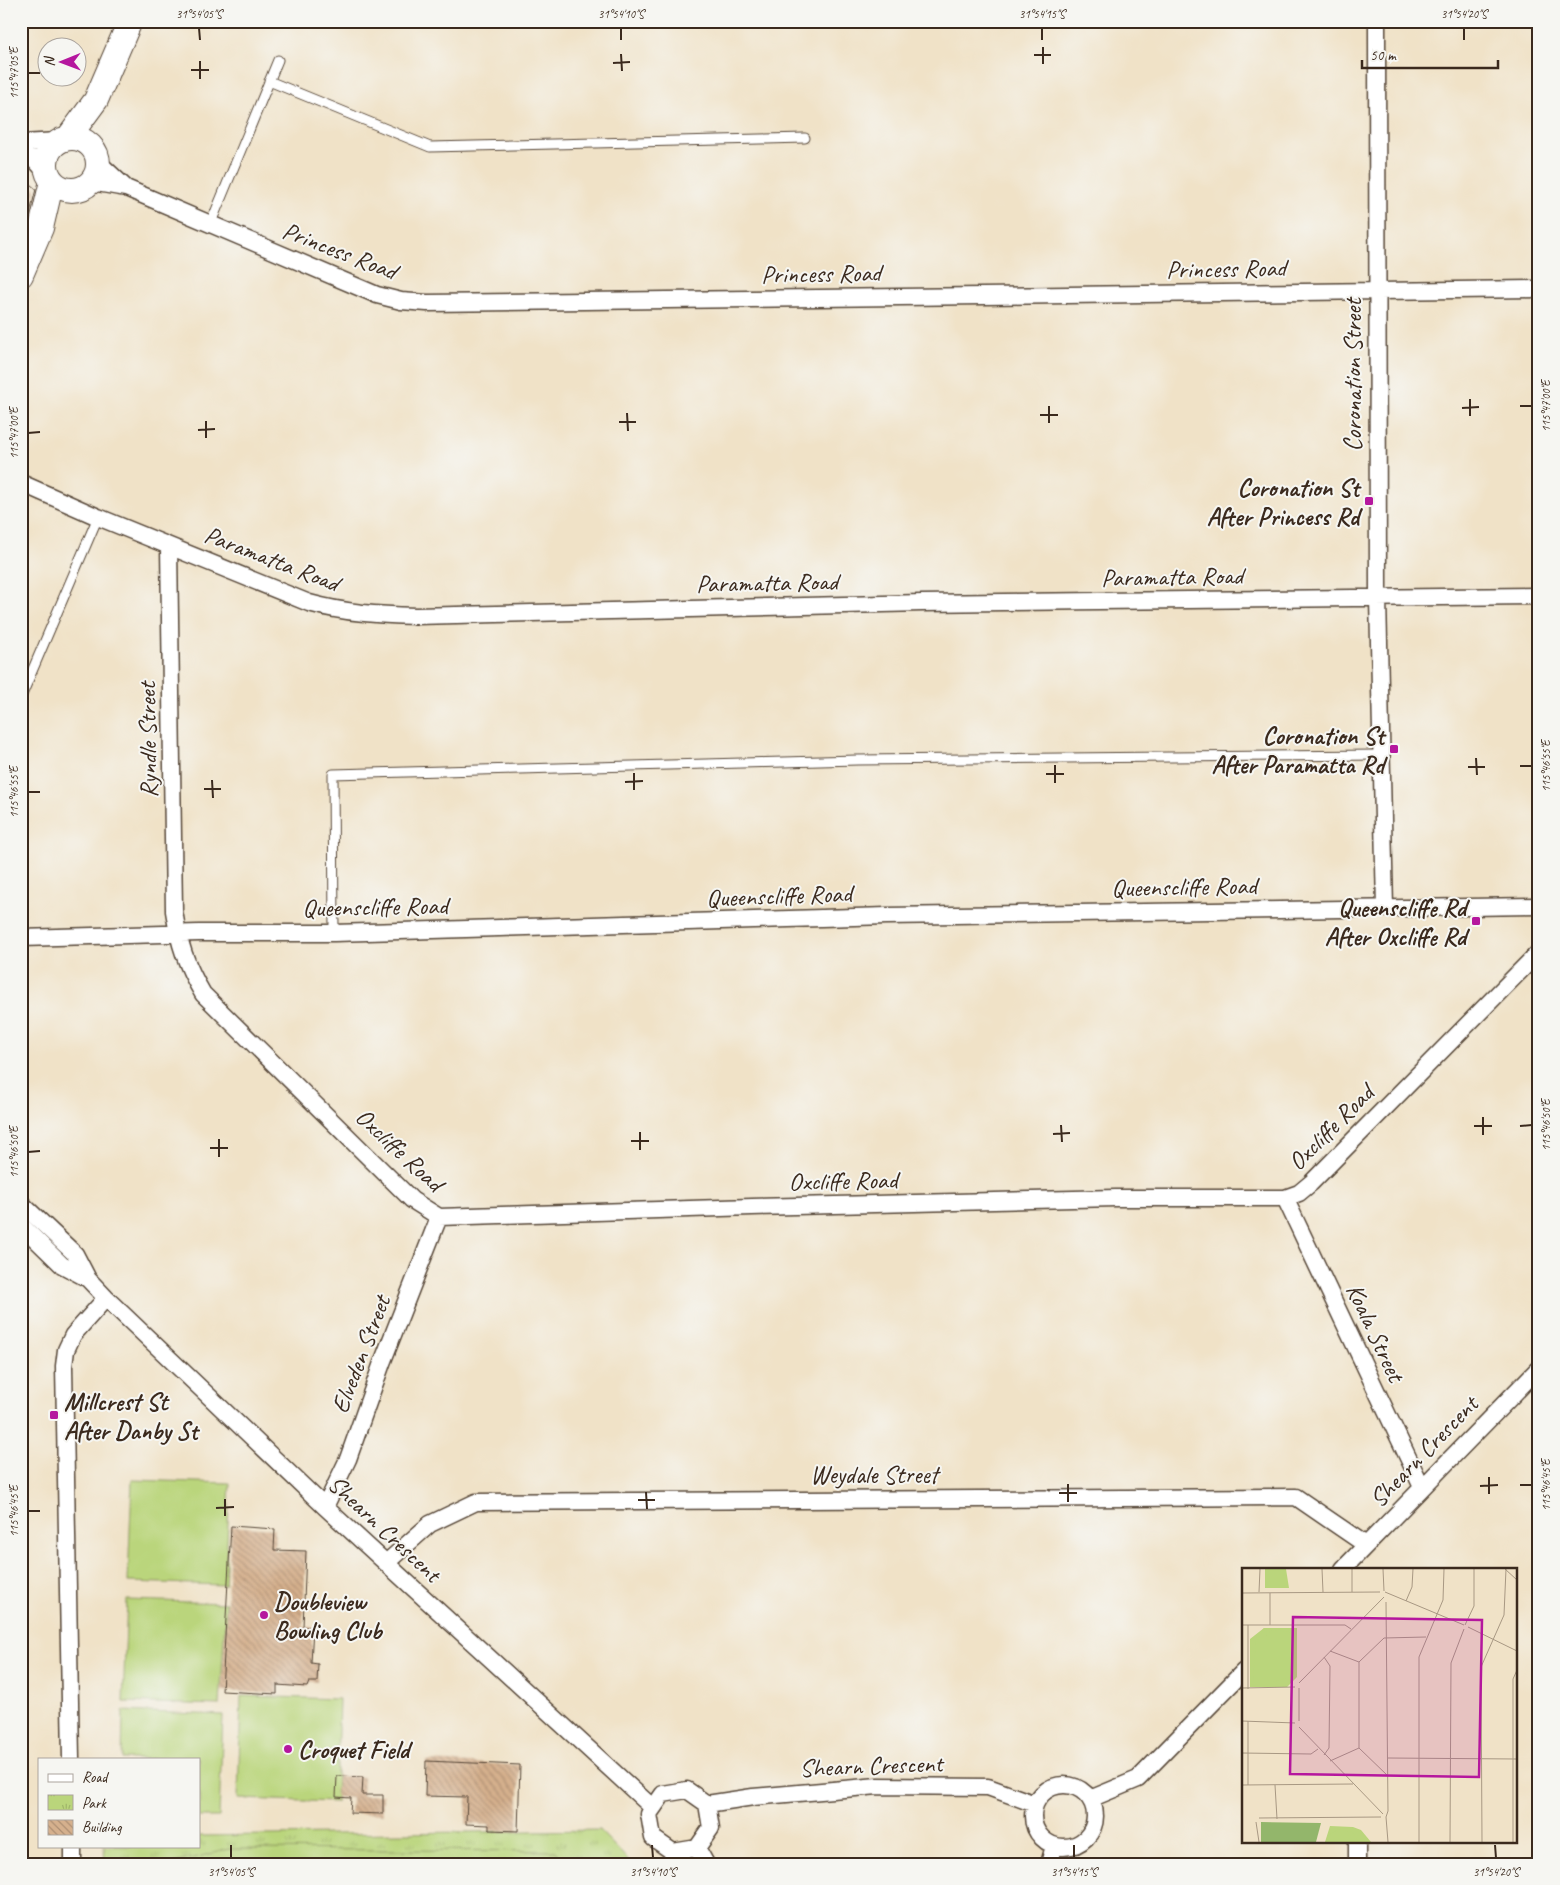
<svg xmlns="http://www.w3.org/2000/svg" width="1560" height="1885" viewBox="0 0 1560 1885" font-family="Caveat,sans-serif">
	<style>
		.park { fill: url(#park-tufts); stroke: #7a804c }
		.garden { fill: #bad57b; stroke: #7a804c }
		.building { fill: url(#building-back-hatch) }
		.lines { fill: none; stroke-linecap: round; stroke-linejoin: round }
		.lane-casing { stroke: #564637; stroke-width: 11 }
		.street-casing { stroke: #564637; stroke-width: 19 }
		.secondary-casing { stroke: #564637; stroke-width: 26 }
		.lane { stroke: #fff; stroke-width: 9 }
		.street { stroke: #fff; stroke-width: 16 }
		.secondary { stroke: #fff; stroke-width: 24 }
		.ticks { fill: none; stroke: #3b2a1e; stroke-width: 2 }
		.poi-dot { fill: #b5179e; stroke: #f6f6f2; stroke-width: 2 }
		.labels { text-anchor: middle; stroke-width: 4; stroke-linejoin: round; paint-order: stroke }
		.street-label { font-size: 25px; fill: #3b2a1e; stroke: #f6f6f2 }
		.poi-label { font-size: 25px; font-weight: bold; fill: #3b2a1e; stroke: #f6f6f2; text-anchor: end }
		.inset-road { fill: none; stroke: #a89883; stroke-width: 1 }
		.view { fill: #b5179e; fill-opacity: 0.15; stroke: #b5179e; stroke-width: 2.5 }
		.inset-edge { fill: none; stroke: #3b2a1e; stroke-width: 2.5 }
		.neatline { fill: none; stroke: #3b2a1e; stroke-width: 2 }
		.ticks-label { font-size: 12px; text-anchor: middle; fill: #3b2a1e }
	</style>
	<defs>
		<pattern id="park-tufts" width="24" height="20" patternUnits="userSpaceOnUse" patternTransform="scale(1.25)"><rect width="24" height="20" fill="#bad57b"/><path d="M3 7l-1-3M5 7V3M7 7l1-3M15 17l-1-3M17 17v-4M19 17l1-3" fill="none" stroke="#a1b76a"/></pattern>
		<pattern id="building-back-hatch" width="6" height="6" patternUnits="userSpaceOnUse" patternTransform="scale(1.25)"><rect width="6" height="6" fill="#d5b08d"/><path d="M-1 5l2 2M0 0l6 6M5-1l2 2" fill="none" stroke="#ae8f73"/></pattern>
	</defs>
	<rect width="100%" height="100%" fill="#f6f6f2"/>
	<filter id="ink" filterUnits="userSpaceOnUse"><feTurbulence type="fractalNoise" baseFrequency=".02" numOctaves="2"/><feDisplacementMap in="SourceGraphic" scale="10" xChannelSelector="R" yChannelSelector="G"/><feConvolveMatrix kernelMatrix="1 2 1 2 8 2 1 2 1" color-interpolation-filters="sRGB"/></filter>
	<filter id="wash" filterUnits="userSpaceOnUse"><feTurbulence type="fractalNoise" baseFrequency=".0096" numOctaves="4" result="noise"/><feDisplacementMap in="SourceGraphic" scale="20" xChannelSelector="R" yChannelSelector="G"/><feGaussianBlur stdDeviation="1.12" result="paint"/><feColorMatrix in="noise" values="0 0 0 0 0 0 0 0 0 0 0 0 0 0 0 0 0 1.4 0 .05"/><feComposite in="paint" operator="in"/></filter>
	<g filter="url(#wash)">
		<rect width="100%" height="100%" fill="#f0e2c7"/>
		<path class="park" d="M599,1830L632,1864H105L104,1846H199V1836Z"/>
		<path class="garden" d="M132,1480L230,1483L225,1585L128,1582Z
			M127,1600L226,1603L220,1705L123,1702Z
			M241,1696L339,1699L336,1802L238,1799Z
			M123,1711L223,1715L219,1817H199V1759H122Z
			M229,1849L555,1851L567,1864H170Z"/>
		<g id="blocks">
			<path class="building" d="M21,177L36,189L29,217L21,223Z
				M231,1526L275,1529L274,1550L306,1551L303,1627H313L311,1663L318,1664L317,1682H309L307,1687L277,1685V1694L222,1691Z
				M426,1761L520,1765L518,1831L489,1830V1825L466,1824L467,1797L425,1796Z
				M337,1776L363,1777L362,1795H383V1814L350,1813L351,1798L336,1797Z"/>
		</g>
	</g>
	<g filter="url(#ink)">
		<use href="#blocks" fill-opacity="0" stroke="#564637" stroke-width="1"/>
		<g class="lines">
			<defs>
				<path id="lane" d="M269,81L430,147L805,138
					M210,225L278,60
					M21,697L98,517
					M334,933L333,774L857,760L1381,755"/>
				<path id="street" d="M1377,21L1378,598L1385,908
					M21,143L59,141
					M21,145L47,173
					M98,162L126,188
					M91,182L126,188L377,295L401,301L427,303L1539,289
					M21,483L98,517L309,603C345,613 379,615 416,616L922,603L1539,596
					M169,546L174,911C179,944 186,965 203,994L412,1200L439,1217L752,1207L1116,1198H1285L1299,1193L1311,1183L1539,952
					M21,938L199,933H334L887,916L1539,906
					M1285,1198L1422,1487
					M21,1203L75,1254L88,1279L106,1298L325,1507L653,1808
					M21,1225L62,1265L88,1279
					M325,1507L348,1459L382,1363L439,1217
					M386,1563L430,1524L476,1502L1296,1497L1366,1545
					M1343,1569L1539,1368
					M71,1759L64,1366L66,1350L73,1335L106,1298
					M1033 1816a31 31 0 1 1 62 0a31 31 0 1 1-62 0Z
					M687,1790L707,1804L711,1828L697,1848L673,1852L653,1838L649,1814L663,1794Z
					M1090,1799L1138,1779L1244,1671
					M707,1804L753,1797L878,1786L988,1787L1035,1804
					M1357,1841V1864
					M73,1846V1864
					M697,1848L706,1864
					M1049,1864L1054,1846"/>
				<path id="secondary" d="M46 164a26 26 0 1 1 52 0a26 26 0 1 1-52 0Z
					M68,138L96,100L130,21
					M21,275L41,228L52,181"/>
			</defs>
			<use href="#lane" class="lane-casing"/>
			<use href="#street" class="street-casing"/>
			<use href="#secondary" class="secondary-casing"/>
			<use href="#lane" class="lane"/>
			<use href="#street" class="street"/>
			<use href="#secondary" class="secondary"/>
		</g>
	</g>
	<path class="ticks" d="M199,28L200,40M621,28V40M1042,28V40M1464,28V40M1043,47V64M621,54L622,71M1034,55H1051M200,61V79M613,63L630,62M191,70H209M28,73H40M1470,399V416M1049,406V423M1520,406H1532M1462,408L1479,407M627,413L628,431M1040,415H1058M206,421V438M619,422H636M198,430L215,429M28,433L40,432M1476,758L1477,775M1055,765V783M1520,766H1532M1468,767H1485M634,773V790M1046,774H1064M212,780L213,798M625,782L643,781M204,789H221M28,792H40M1483,1117V1135M1061,1125L1062,1142M1474,1126H1492M1520,1126L1532,1125M640,1132V1150M1053,1134L1070,1133M219,1139V1157M631,1141H649M210,1148H228M28,1152L40,1151M1489,1477V1494M1068,1484V1502M1520,1485H1532M1480,1486L1498,1485M646,1492L647,1509M1059,1493H1077M225,1499V1516M638,1500H655M216,1508L234,1507M28,1511H40M231,1845V1858M652,1845L653,1858M1074,1845V1858M1495,1845L1496,1858"/>
	<g class="poi-dot">
		<rect x="1364" y="496" width="10" height="10" rx="2.5"/>
		<rect x="1389" y="744" width="10" height="10" rx="2.5"/>
		<rect x="1471" y="916" width="10" height="10" rx="2.5"/>
		<rect x="49" y="1410" width="10" height="10" rx="2.5"/>
		<circle cx="264" cy="1615" r="5"/>
		<circle cx="288" cy="1749" r="5"/>
	</g>
	<g class="labels">
		<g class="street-label">
			<text transform="translate(340 250) rotate(21)" y="9">Princess Road</text>
			<text transform="translate(1226 268) rotate(-1)" y="9">Princess Road</text>
			<text transform="translate(821 273) rotate(-1)" y="9">Princess Road</text>
			<text transform="translate(1352 375) rotate(-90)" y="9">Coronation Street</text>
			<text transform="translate(272 558) rotate(21)" y="9">Paramatta Road</text>
			<text transform="translate(1172 576) rotate(-1)" y="9">Paramatta Road</text>
			<text transform="translate(767 582) rotate(-1)" y="9">Paramatta Road</text>
			<text transform="translate(147 740) rotate(-91)" y="9">Ryndle Street</text>
			<text transform="translate(1184 886) rotate(-1)" y="9">Queenscliffe Road</text>
			<text transform="translate(779 895) rotate(-2)" y="9">Queenscliffe Road</text>
			<text transform="translate(375 906) rotate(-1)" y="9">Queenscliffe Road</text>
			<text transform="translate(1330 1127) rotate(-45)" y="9">Oxcliffe Road</text>
			<text transform="translate(400 1149) rotate(43)" y="9">Oxcliffe Road</text>
			<text transform="translate(843 1180) rotate(-1)" y="9">Oxcliffe Road</text>
			<text transform="translate(1376 1332) rotate(65)" y="9">Koala Street</text>
			<text transform="translate(360 1354) rotate(-69)" y="9">Elveden Street</text>
			<text transform="translate(1423 1451) rotate(-46)" y="9">Shearn Crescent</text>
			<text x="874" y="1483">Weydale Street</text>
			<text transform="translate(385 1528) rotate(43)" y="9">Shearn Crescent</text>
			<text transform="translate(871 1765) rotate(-2)" y="9">Shearn Crescent</text>
		</g>
		<g class="poi-label">
			<text x="1359" y="496">Coronation St<tspan x="1359" dy="29">After Princess Rd</tspan></text>
			<text x="1384" y="744">Coronation St<tspan x="1384" dy="29">After Paramatta Rd</tspan></text>
			<text x="1466" y="916">Queenscliffe Rd<tspan x="1466" dy="29">After Oxcliffe Rd</tspan></text>
			<text x="64" y="1410" text-anchor="start">Millcrest St<tspan x="64" dy="29">After Danby St</tspan></text>
			<text x="274" y="1610" text-anchor="start">Doubleview<tspan x="274" dy="29">Bowling Club</tspan></text>
			<text x="298" y="1758" text-anchor="start">Croquet Field</text>
		</g>
	</g>
	<g transform="translate(1242 1568)">
		<rect width="275" height="275" fill="#f0e2c7"/>
		<path d="M88,258L111,259L119,262L129,274H83Z" fill="#bad57b"/>
		<path d="M19,254L79,255L74,274H19Z" fill="#93b66b"/>
		<path d="M23,1H44L47,20H23ZM22,60H55V109L45,119H8V71Z" fill="#bad57b"/>
		<path d="M22,60L25,61L24,68L28,63L36,62L52,65L53,105L49,109L31,114H11L14,71ZM97,261L110,264L117,274H84L87,267Z" fill="#bad57b"/>
		<path class="inset-road" d="M80,1L81,24M110,1V24M141,1L142,23M263,1L275,12M17,24L18,1M143,24L222,57M0,25L138,24M28,25V57M164,33L170,19L171,1M0,57H103L109,61M223,57L232,38V1M226,59L275,83M88,83L117,94M82,89L88,98L87,180L82,187M57,115L142,29M0,120L53,119M6,121V57M0,153L53,155M6,153V217M57,153V120M57,159L141,246M0,185L69,186L76,181M146,190L275,191M88,193L117,180M146,208L117,180V94L142,70L184,69M0,217L111,216M33,217L35,251M144,249L146,243L144,34M144,249L146,274M17,250L139,249M14,254L17,274M177,274V89L201,32L202,1M208,274L209,95L222,61M240,274L239,99L262,47L264,1M271,274V111L275,102"/>
		<path class="view" d="M51,49L240,52L237,209L48,206Z"/>
		<rect width="275" height="275" class="inset-edge"/>
	</g>
	<rect width="1560" height="1885" fill="none" stroke="#f6f6f2" stroke-width="55"/>
	<rect x="38" y="1758" width="162" height="90" fill="#f6f6f2" stroke="#aba49d"/>
	<rect x="48" y="1774" width="25" height="8" fill="#ffffff" stroke="#aba49d"/>
	<text x="82" y="1782" font-size="15" fill="#3b2a1e">Road</text>
	<rect x="48" y="1795" width="25" height="15" fill="url(#park-tufts)" stroke="#aba49d"/>
	<text x="82" y="1808" font-size="15" fill="#3b2a1e">Park</text>
	<rect x="48" y="1820" width="25" height="15" fill="url(#building-back-hatch)" stroke="#aba49d"/>
	<text x="82" y="1832" font-size="15" fill="#3b2a1e">Building</text>
	<g transform="translate(62 62) rotate(269)"><circle r="24" fill="#f6f6f2" stroke="#aba49d"/>
	<path d="M0-4L9 19L0 12L-9 19Z" fill="#b5179e"/>
	<text y="-8" font-size="14" font-weight="bold" text-anchor="middle" fill="#3b2a1e">N</text>
	</g>
	<path d="M1362 60v8h136v-8" fill="none" stroke="#3b2a1e" stroke-width="2.5"/>
	<text x="1370" y="60" font-size="15" fill="#3b2a1e" stroke="#f6f6f2" stroke-width="4" paint-order="stroke">50 m</text>
	<rect x="28" y="28" width="1504" height="1830" class="neatline"/>
	<g class="ticks-label">
		<text x="199" y="18">31°54'05"S</text>
		<text x="621" y="18">31°54'10"S</text>
		<text x="1042" y="18">31°54'15"S</text>
		<text x="1464" y="18">31°54'20"S</text>
		<text transform="translate(14 73) rotate(-90)" y="4">115°47'05"E</text>
		<text transform="translate(1546 406) rotate(-90)" y="4">115°47'00"E</text>
		<text transform="translate(14 433) rotate(-90)" y="4">115°47'00"E</text>
		<text transform="translate(1546 766) rotate(-90)" y="4">115°46'55"E</text>
		<text transform="translate(14 792) rotate(-90)" y="4">115°46'55"E</text>
		<text transform="translate(1546 1125) rotate(-90)" y="4">115°46'50"E</text>
		<text transform="translate(14 1152) rotate(-90)" y="4">115°46'50"E</text>
		<text transform="translate(1546 1485) rotate(-90)" y="4">115°46'45"E</text>
		<text transform="translate(14 1511) rotate(-90)" y="4">115°46'45"E</text>
		<text x="231" y="1876">31°54'05"S</text>
		<text x="653" y="1876">31°54'10"S</text>
		<text x="1074" y="1876">31°54'15"S</text>
		<text x="1496" y="1876">31°54'20"S</text>
	</g>
</svg>
